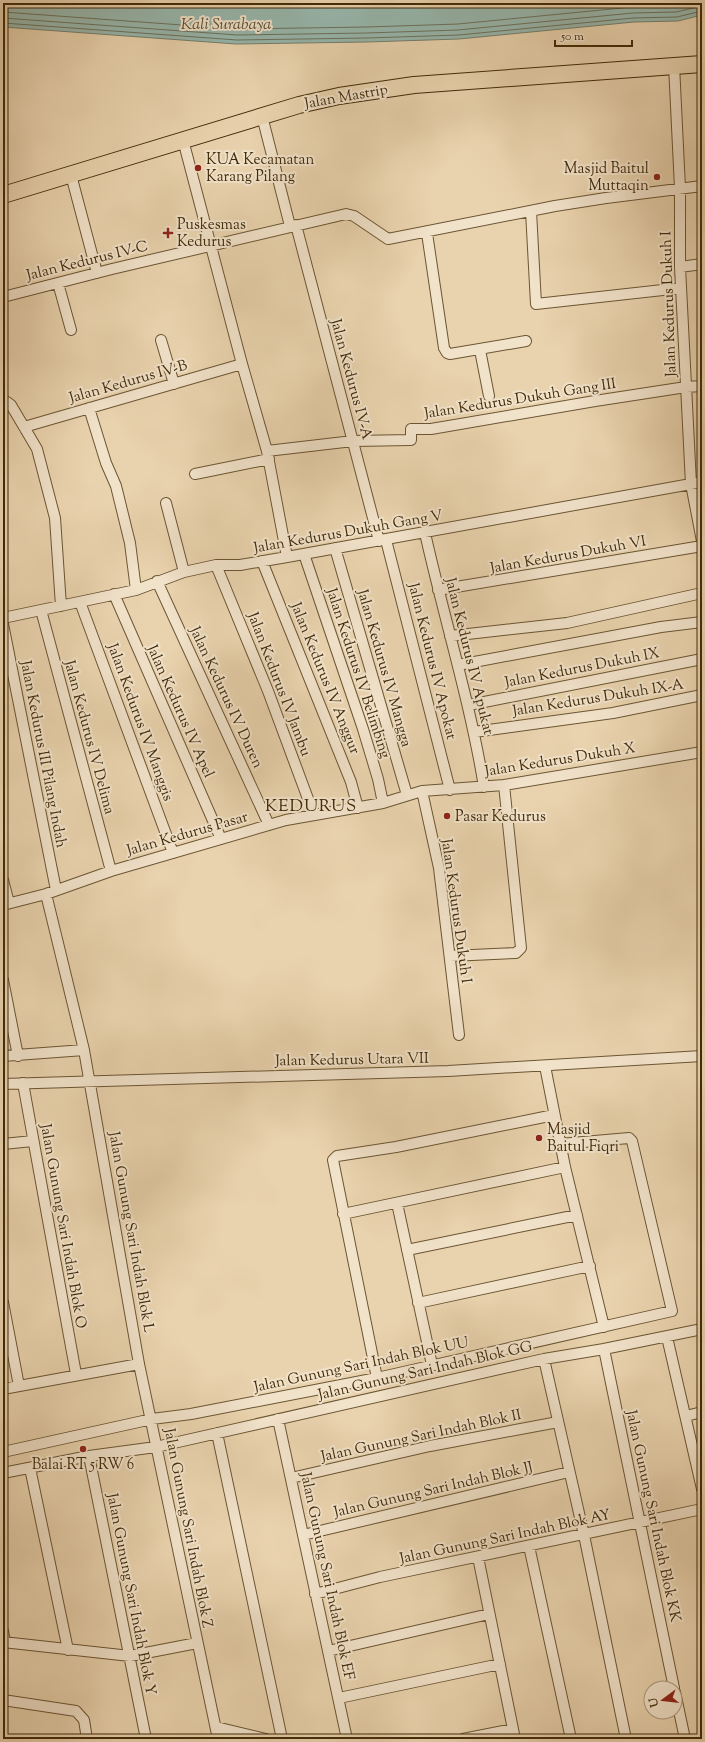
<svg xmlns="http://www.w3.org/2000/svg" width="705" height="1742" viewBox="0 0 705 1742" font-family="'Sorts Mill Goudy',serif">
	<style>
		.water { fill: #97b7ad; stroke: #757f6c }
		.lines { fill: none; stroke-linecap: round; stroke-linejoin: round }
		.shore { stroke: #6c715c; stroke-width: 1 }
		.minor-casing { stroke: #6b5533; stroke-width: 12 }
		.primary-casing { stroke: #412b0a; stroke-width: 18 }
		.minor { stroke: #f1e2ca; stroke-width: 10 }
		.primary { stroke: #e9d3ae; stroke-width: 16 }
		.poi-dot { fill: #8f2418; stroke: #f1e2ca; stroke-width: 1.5 }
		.labels { text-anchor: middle; stroke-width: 4; stroke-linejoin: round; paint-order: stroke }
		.street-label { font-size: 15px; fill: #412b0a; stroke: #f1e2ca }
		.poi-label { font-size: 15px; fill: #412b0a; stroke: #f1e2ca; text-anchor: start }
		.water-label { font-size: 16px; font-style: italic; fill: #564e33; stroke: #f1e2ca }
		.quarter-label { font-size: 17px; letter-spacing: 1px; fill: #412b0a; stroke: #f1e2ca }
	</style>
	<rect width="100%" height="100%" fill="#e9d3ae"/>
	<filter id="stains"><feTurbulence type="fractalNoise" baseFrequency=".005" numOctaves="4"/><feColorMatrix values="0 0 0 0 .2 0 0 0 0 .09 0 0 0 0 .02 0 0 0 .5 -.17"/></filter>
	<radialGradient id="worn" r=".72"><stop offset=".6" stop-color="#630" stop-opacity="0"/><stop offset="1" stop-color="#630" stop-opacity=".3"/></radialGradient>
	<path class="water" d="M3,3H702V15L678,21L634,22L459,39L367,42L236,44L3,27Z"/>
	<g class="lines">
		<path class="shore" d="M3,12L237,29L367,27L458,24L632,7L676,6L688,3
			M3,18L237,35L367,33L458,30L633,13L676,12L702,6
			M3,23L237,40L367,38L459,35L633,18L677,17L702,11"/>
		<defs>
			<path id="minor" d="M674,65L680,188V267L691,484L702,541
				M262,116L290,226
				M183,140L242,364L267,451L287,557
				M71,175L97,273
				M531,211L536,304L681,288
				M296,225L379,541
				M427,233L444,348L447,353L450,354L526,341
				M680,267L702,264
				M58,283L71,330
				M3,297L112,269L346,214L354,216L388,239L555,206L606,198L702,186
				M161,340L174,384
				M480,350L489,396
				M3,402H7L11,405L37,449L55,518L61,606
				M89,408L106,463L116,486L130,543L136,590
				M24,427L242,364
				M267,451L353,441L411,440V429H431L595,401L686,387L702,386
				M195,474L269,459
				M166,503L184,572
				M425,533C444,618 470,701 484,787
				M386,540L450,790
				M335,548L407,795
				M304,554L363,729L378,779L383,803
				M262,561L351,782L358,808
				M216,565L268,691L314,815
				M157,581L269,825
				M438,590L702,546
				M114,594L221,839
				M80,602L173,853
				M41,610L111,871
				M3,618L136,590L184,572L216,565H240L287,557L702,482
				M3,624L56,890
				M450,636L567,623L702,593
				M458,665L661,627L702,622
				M469,705L702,659
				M474,732L613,713L702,695
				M422,791L439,868L459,1035
				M3,880L9,903
				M46,894L84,1050L139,1364L218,1739
				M3,905L46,894L111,871L286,820L383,803L422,791L504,785L702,752
				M450,956L516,953L521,948L504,785
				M3,980L18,1056
				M3,1056L84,1050
				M545,1066L565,1167L604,1327
				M23,1083L76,1374
				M3,1084L448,1071L702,1056
				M3,1144L33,1141
				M397,1203L432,1365
				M343,1214L565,1167
				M407,1250L577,1215
				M3,1302L19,1386
				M418,1303L590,1266
				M667,1337L702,1489
				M604,1349L674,1688
				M544,1359L584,1535L626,1739
				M377,1378L333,1160L337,1156L396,1147L554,1115
				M3,1389L139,1364
				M686,1416L702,1412
				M278,1419L347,1739
				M217,1433L282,1739
				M3,1452L152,1419L191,1414L377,1378L672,1311L632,1141L629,1138L560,1144
				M89,1456L146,1739
				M30,1468L68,1650
				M3,1473L89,1456L156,1447L544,1359L604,1349L702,1329
				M291,1478L430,1446L558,1422
				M303,1535L569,1472
				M529,1546L571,1739
				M478,1557L515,1739
				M315,1594L380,1577L702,1509
				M3,1631L5,1642
				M3,1642L130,1656L197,1643
				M328,1651L489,1614
				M675,1692L685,1739
				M339,1698L500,1664
				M3,1700L76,1711L84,1720L87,1739
				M216,1727L266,1739
				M463,1739L513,1729"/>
			<path id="primary" d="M3,195L299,105L339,96L414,85L702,64"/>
		</defs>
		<use href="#minor" class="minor-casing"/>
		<use href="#primary" class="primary-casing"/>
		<use href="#minor" class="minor"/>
		<use href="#primary" class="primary"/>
	</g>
	<g class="poi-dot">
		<circle cx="198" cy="168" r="4"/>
		<circle cx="657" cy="177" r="4"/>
		<path d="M166 227h4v4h4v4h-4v4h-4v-4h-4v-4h4z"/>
		<circle cx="447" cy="816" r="4"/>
		<circle cx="539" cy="1138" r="4"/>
		<circle cx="83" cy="1449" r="4"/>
	</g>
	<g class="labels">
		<g class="street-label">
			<text transform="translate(346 96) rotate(-10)" y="5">Jalan Mastrip</text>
			<text transform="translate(87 260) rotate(-14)" y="5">Jalan Kedurus IV-C</text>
			<text transform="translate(668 304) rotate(-92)" y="5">Jalan Kedurus Dukuh I</text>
			<text transform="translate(352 379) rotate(75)" y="5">Jalan Kedurus IV-A</text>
			<text transform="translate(128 381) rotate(-16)" y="5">Jalan Kedurus IV-B</text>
			<text transform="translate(520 398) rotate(-9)" y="5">Jalan Kedurus Dukuh Gang III</text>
			<text transform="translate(348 531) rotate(-10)" y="5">Jalan Kedurus Dukuh Gang V</text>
			<text transform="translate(568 554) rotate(-10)" y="5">Jalan Kedurus Dukuh VI</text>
			<text transform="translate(470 656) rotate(76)" y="5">Jalan Kedurus IV Apukat</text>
			<text transform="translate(433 661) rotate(76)" y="5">Jalan Kedurus IV Apokat</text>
			<text transform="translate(582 667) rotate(-11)" y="5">Jalan Kedurus Dukuh IX</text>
			<text transform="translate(385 668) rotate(74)" y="5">Jalan Kedurus IV Mangga</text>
			<text transform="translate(359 673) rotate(72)" y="5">Jalan Kedurus IV Belimbing</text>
			<text transform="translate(326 678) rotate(68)" y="5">Jalan Kedurus IV Anggur</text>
			<text transform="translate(280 684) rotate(69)" y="5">Jalan Kedurus IV Jambu</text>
			<text transform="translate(227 697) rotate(65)" y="5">Jalan Kedurus IV Duren</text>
			<text transform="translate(598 697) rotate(-9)" y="5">Jalan Kedurus Dukuh IX-A</text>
			<text transform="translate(181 711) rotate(66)" y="5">Jalan Kedurus IV Apel</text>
			<text transform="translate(141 722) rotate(70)" y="5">Jalan Kedurus IV Manggis</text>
			<text transform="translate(90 737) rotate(75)" y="5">Jalan Kedurus IV Delima</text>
			<text transform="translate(44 754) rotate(79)" y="5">Jalan Kedurus III Pilang Indah</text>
			<text transform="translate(560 759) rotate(-9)" y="5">Jalan Kedurus Dukuh X</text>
			<text transform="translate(187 833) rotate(-16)" y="5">Jalan Kedurus Pasar</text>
			<text transform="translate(457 911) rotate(82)" y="5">Jalan Kedurus Dukuh I</text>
			<text transform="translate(352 1059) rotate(-1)" y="5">Jalan Kedurus Utara VII</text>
			<text transform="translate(64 1226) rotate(80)" y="5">Jalan Gunung Sari Indah Blok O</text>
			<text transform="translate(132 1232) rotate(80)" y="5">Jalan Gunung Sari Indah Blok L</text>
			<text transform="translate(361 1364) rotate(-12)" y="5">Jalan Gunung Sari Indah Blok UU</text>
			<text transform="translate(425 1370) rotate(-13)" y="5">Jalan Gunung Sari Indah Blok GG</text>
			<text transform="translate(421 1435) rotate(-12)" y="5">Jalan Gunung Sari Indah Blok II</text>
			<text transform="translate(433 1489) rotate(-13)" y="5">Jalan Gunung Sari Indah Blok JJ</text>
			<text transform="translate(654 1516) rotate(78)" y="5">Jalan Gunung Sari Indah Blok KK</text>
			<text transform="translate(189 1528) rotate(79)" y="5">Jalan Gunung Sari Indah Blok Z</text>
			<text transform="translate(505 1536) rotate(-12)" y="5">Jalan Gunung Sari Indah Blok AY</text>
			<text transform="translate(328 1576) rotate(78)" y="5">Jalan Gunung Sari Indah Blok EF</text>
			<text transform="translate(132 1594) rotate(79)" y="5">Jalan Gunung Sari Indah Blok Y</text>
		</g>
		<g class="poi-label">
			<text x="206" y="164">KUA Kecamatan<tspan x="206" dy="17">Karang Pilang</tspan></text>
			<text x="649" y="173" text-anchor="end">Masjid Baitul<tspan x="649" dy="17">Muttaqin</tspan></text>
			<text x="177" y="229">Puskesmas<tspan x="177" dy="17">Kedurus</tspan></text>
			<text x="455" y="821">Pasar Kedurus</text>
			<text x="547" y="1134">Masjid<tspan x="547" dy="17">Baitul Fiqri</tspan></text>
			<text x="83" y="1469" text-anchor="middle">Balai RT 5 RW 6</text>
		</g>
		<g class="water-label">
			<text x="226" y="29">Kali Surabaya</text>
		</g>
		<g class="quarter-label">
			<text x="311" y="811">KEDURUS</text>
		</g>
	</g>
	<rect width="705" height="1742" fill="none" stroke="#e9d3ae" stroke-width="16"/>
	<rect x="4" y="4" width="697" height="1734" fill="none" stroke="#412b0a" stroke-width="2"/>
	<rect x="8" y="8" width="689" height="1726" fill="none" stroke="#412b0a"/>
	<g transform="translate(663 1700) rotate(255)"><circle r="19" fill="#f1e2ca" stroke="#ab997d"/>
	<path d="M0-3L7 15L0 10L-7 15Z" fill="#8f2418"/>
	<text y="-6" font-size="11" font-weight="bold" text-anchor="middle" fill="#412b0a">U</text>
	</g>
	<path d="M555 40v6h77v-6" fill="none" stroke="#412b0a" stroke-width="2"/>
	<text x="561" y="40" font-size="12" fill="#412b0a" stroke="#f1e2ca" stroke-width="3" paint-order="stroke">50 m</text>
	<rect width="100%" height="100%" filter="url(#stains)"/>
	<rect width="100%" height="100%" fill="url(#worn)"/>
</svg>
